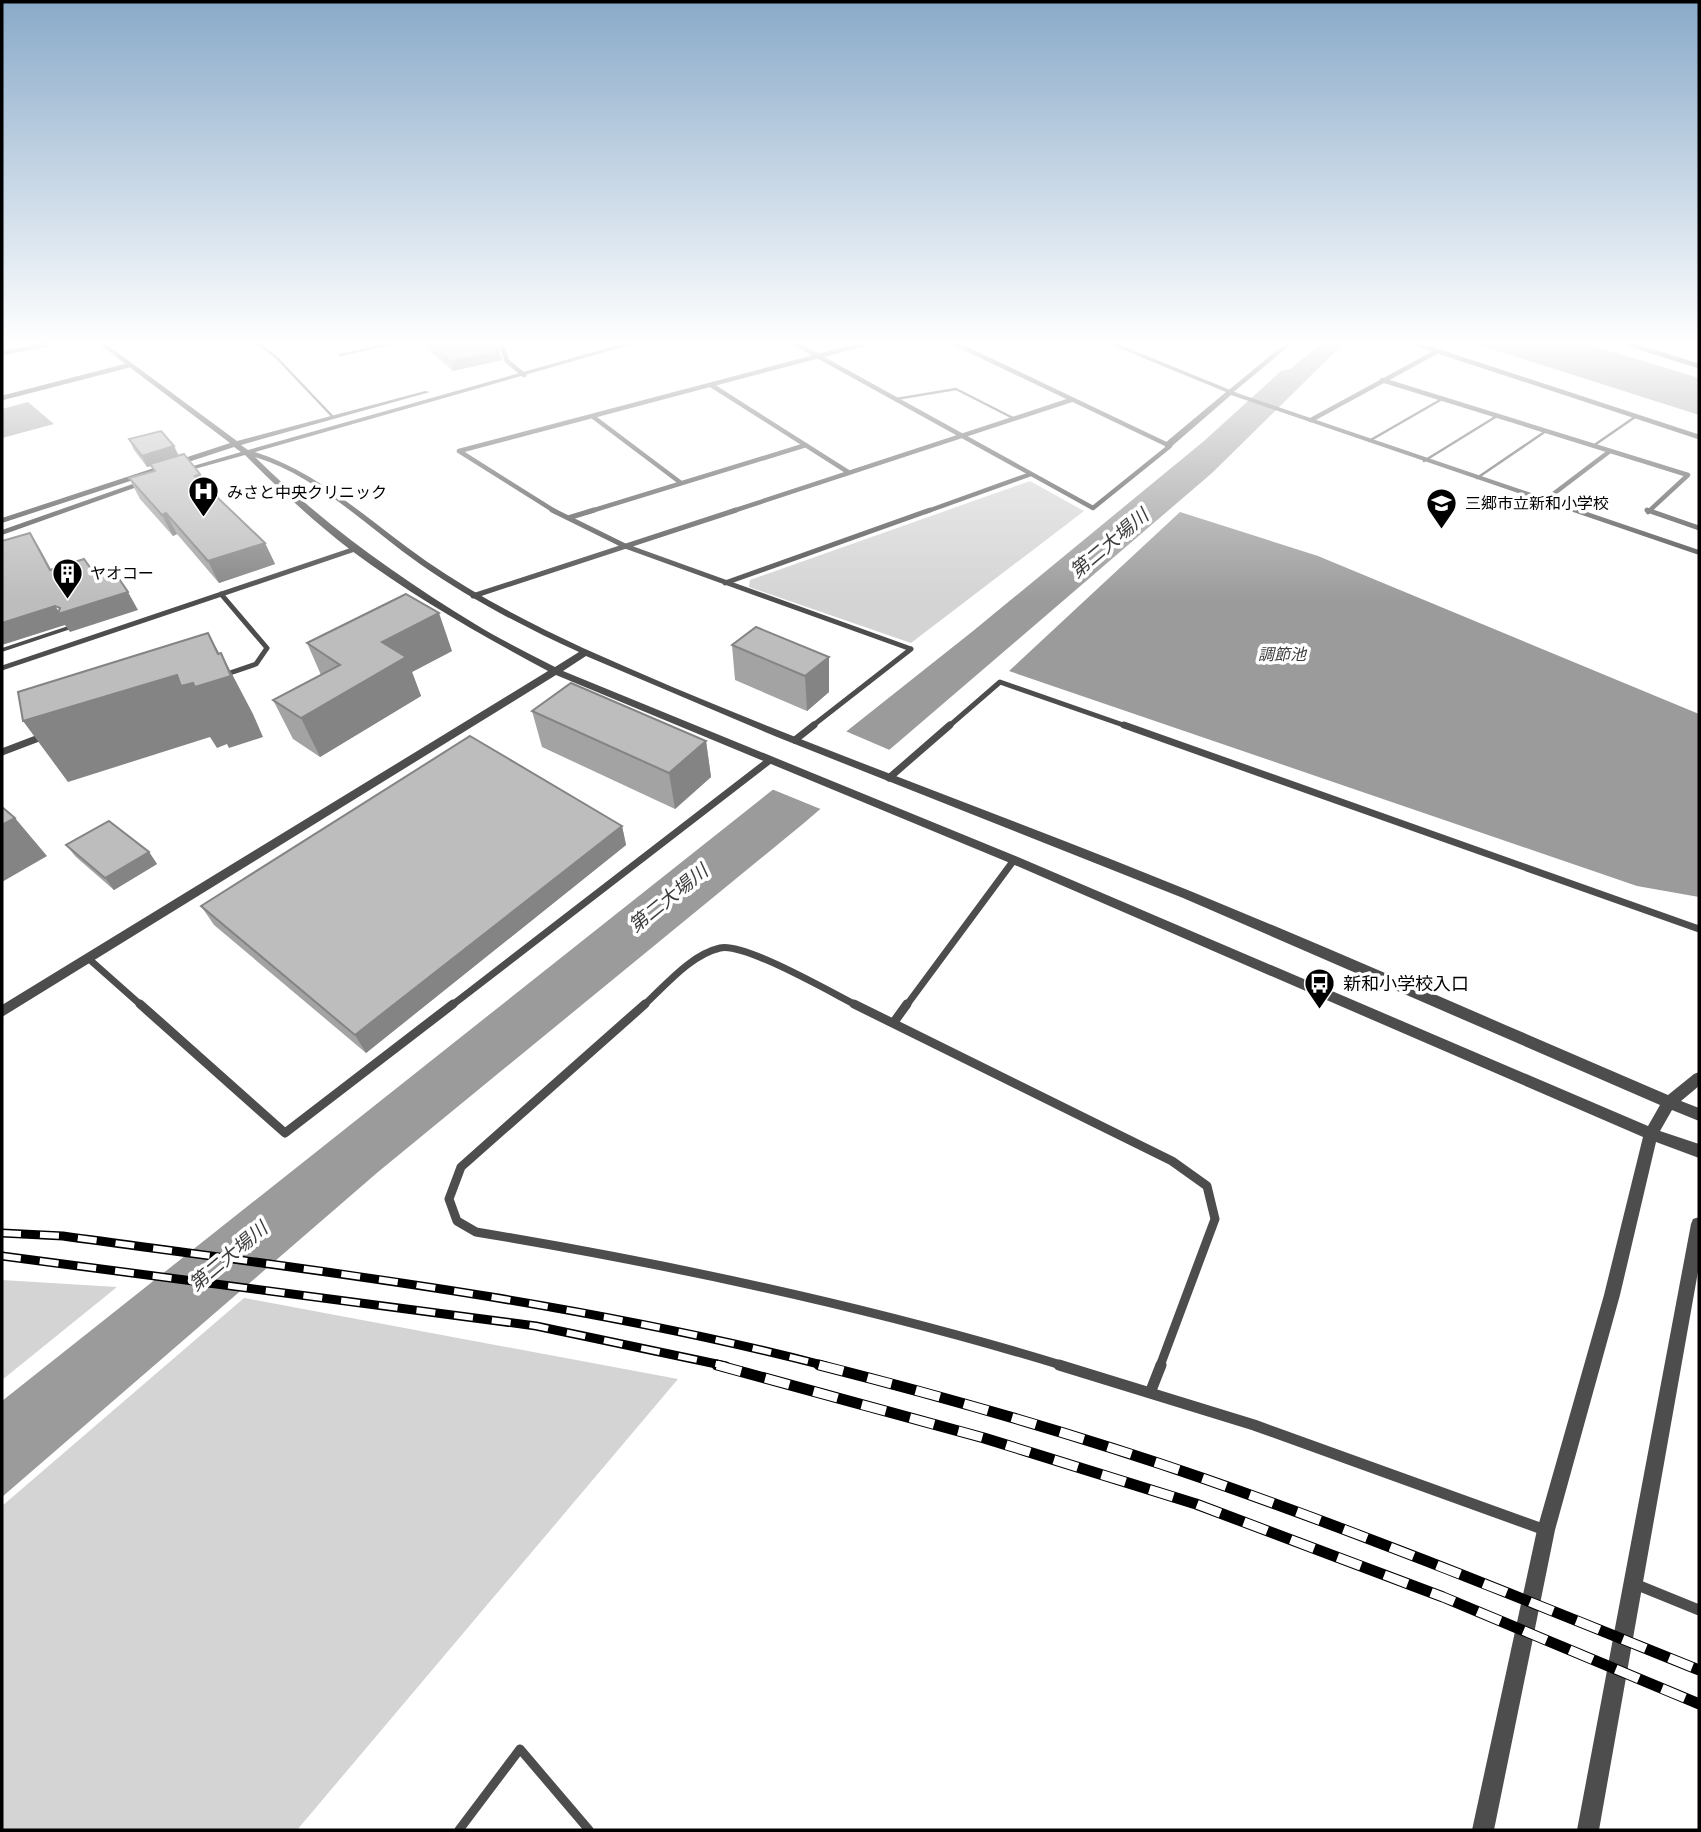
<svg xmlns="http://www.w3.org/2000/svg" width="1701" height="1832" viewBox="0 0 1701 1832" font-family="'PT Sans Narrow','Noto Sans JP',sans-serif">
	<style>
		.green { fill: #d4d4d4 }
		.water { fill: #9b9b9b }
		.pier { fill: #fff }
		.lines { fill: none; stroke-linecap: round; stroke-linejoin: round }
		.service-far2 { stroke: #4d4d4d; stroke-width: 2.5 }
		.service-far1 { stroke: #4d4d4d; stroke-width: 3.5 }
		.service { stroke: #4d4d4d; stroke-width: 9 }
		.minor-far4 { stroke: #4d4d4d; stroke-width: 4.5 }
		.minor-far3 { stroke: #4d4d4d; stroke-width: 5 }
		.minor-far2 { stroke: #4d4d4d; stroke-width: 7 }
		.minor-far1 { stroke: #4d4d4d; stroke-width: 9 }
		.minor { stroke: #4d4d4d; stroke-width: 11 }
		.tertiary { fill: #4d4d4d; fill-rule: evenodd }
		.rail-far1-casing { stroke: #000; stroke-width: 9 }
		.rail-casing { stroke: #000; stroke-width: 11 }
		.rail-far1 { stroke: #fff; stroke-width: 6; stroke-dasharray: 19; stroke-linecap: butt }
		.rail { stroke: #fff; stroke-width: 9; stroke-dasharray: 25; stroke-linecap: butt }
		.wall { fill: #a3a3a3 }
		.shaded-wall { fill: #848484 }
		.building { fill: #bdbdbd; stroke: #848484; stroke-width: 2 }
		.labels { text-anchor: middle; stroke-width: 7; stroke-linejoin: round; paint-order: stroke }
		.far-poi-label { font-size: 16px; fill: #000; stroke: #fff; text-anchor: start }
		.far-water-label { font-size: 16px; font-style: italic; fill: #3c3c3c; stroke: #fff }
		.poi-label { font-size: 18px; fill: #000; stroke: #fff; text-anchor: start }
		.water-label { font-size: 19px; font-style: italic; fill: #3c3c3c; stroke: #fff }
	</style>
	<rect width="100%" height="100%" fill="#fff"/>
	<path class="green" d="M1030,481L1084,511L911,643L749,587L750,580Z
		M2,1280L117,1287L2,1380Z
		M244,1298L678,1379L297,1830H2V1506Z"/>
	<path class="water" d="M1321,344H1343L1212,473L804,823L378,1172L2,1497V1401L973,631L1204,441L1281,371L1290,369Z
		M1476,344H1587L1699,378V415Z
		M28,402L54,424L2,438V409Z
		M1180,512L1318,556L1699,714V897L1637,886L1009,671Z"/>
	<path class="pier" d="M843,730L892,751L823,810L769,788Z"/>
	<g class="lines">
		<path class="service-far2" d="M258,344L276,357L332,416
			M340,355L390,344
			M896,399L956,389L1013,418
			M1369,441L1442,399
			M1593,446L1635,417
			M1424,461L1497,416
			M1477,478L1546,431"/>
		<path class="service-far1" d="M2,650L68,628"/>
		<path class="service" d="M459,1830L520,1749L589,1830"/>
		<path class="minor-far4" d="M501,344L507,361L524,375
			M796,344L1093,508L1170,446L956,344
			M1416,344L1699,437
			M1628,344L1699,366
			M2,353L49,344
			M1382,380L1688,475L1648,512
			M711,385L848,472
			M1230,392L1288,344
			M2,398L130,365
			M592,416L864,344
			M1311,420L1436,352
			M1544,501L1610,451
			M556,512L459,451L592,416L681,483
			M588,512L806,445
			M730,512L1071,400
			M925,512L1031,474"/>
		<path class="minor-far3" d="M552,510L625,546L911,649
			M1647,510L1699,528
			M568,518L594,510
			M725,583L930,510
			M221,594L267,648L256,664L224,675
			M473,596L736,510
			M2,668L355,549
			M811,727L911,649
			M948,727L1000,682L1129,727"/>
		<path class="minor-far2" d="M1124,725L1699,929
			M795,740L814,725
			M2,752L44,736
			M889,778L950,725
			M89,959L142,1006
			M451,1006L770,760
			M643,1006C665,986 690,955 720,948C744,942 832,993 858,1006
			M906,1006L1014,860"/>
		<path class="minor-far1" d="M140,1004L285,1133L453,1004
			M645,1004L461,1167L449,1199L457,1221L476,1232C674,1265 872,1307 1064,1366
			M854,1004L1172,1161L1207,1186L1215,1219L1160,1366
			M894,1022L907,1004"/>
		<path class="minor" d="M1059,1365L1150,1393
			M1150,1393L1254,1425L1545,1530
			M1150,1393L1161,1365
			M1635,1584L1699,1610"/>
		<path class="tertiary" d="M99,344H106L237,441L425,391L430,392L241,445L248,450L622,344H633L255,452C321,473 370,522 426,561C475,595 529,623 583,648C756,726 936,790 1113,860C1300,934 1483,1016 1668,1095L1694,1074L1699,1072V1086L1681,1101L1699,1108V1121L1672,1110L1660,1131L1699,1144V1158L1656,1142L1620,1295L1555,1530L1494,1830H1472L1537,1530L1604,1295L1643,1137L1010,863L556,675L2,1017V1005L548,671C481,635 414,597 352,551C314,522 279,489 245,455L180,473L176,471L241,452L234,447L2,523V518L230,443ZM255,457C319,477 366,526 420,564C470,599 524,627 579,652L555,667C528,653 501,640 475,624C396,576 321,522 255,457ZM586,656L777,737L1183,898L1660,1105L1648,1126L1018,857L563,671Z
			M1109,344H1118L1240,394L1699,550V555L1231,395L1171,447H1165V443L1226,392Z
			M144,480L151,482L2,535V530Z
			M1699,1217V1266L1599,1830H1577L1691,1224L1693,1219Z"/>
		<defs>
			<path id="rail-far1" d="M2,1233L63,1236C319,1271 575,1301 826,1366
				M2,1256L536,1326L726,1366"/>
			<path id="rail" d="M717,1365L984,1438L1196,1504L1443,1597L1699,1704
				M819,1365C949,1398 1078,1435 1205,1479C1372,1537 1535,1604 1699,1670"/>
		</defs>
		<use href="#rail-far1" class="rail-far1-casing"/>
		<use href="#rail" class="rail-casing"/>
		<use href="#rail-far1" class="rail-far1"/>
		<use href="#rail" class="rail"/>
	</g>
	<path class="wall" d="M425,344H492L499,351L502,360L453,371L427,349Z
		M129,439L174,446L179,456L200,474L206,487L265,543L275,564L219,583L177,534L173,536L140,499L129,478L154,471L151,466L147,467L134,450Z
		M756,627L829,692L807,711L735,680L732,645Z
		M307,643L452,651L412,672L421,696L320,757L293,739L273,700L321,675Z
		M532,711L706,741L711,777L675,809L542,747Z
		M622,826L626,845L366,1053L214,925L201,906Z
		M66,845L149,852L157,864L114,890L76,857Z"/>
	<path class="shaded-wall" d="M499,351L502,360L453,371L451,362Z
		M174,446L179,457L147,467L142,456Z
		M200,474L210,494L195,476Z
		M166,513L177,534L173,536L162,515Z
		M30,533L41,551L61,588L50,570Z
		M265,543L275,564L219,583L208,561Z
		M128,592L138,610L70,632L65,625L2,645V623L55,606L60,613Z
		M439,613L452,651L412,672L421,696L320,757L301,718L382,642Z
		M208,633L228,669L221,653L253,714L263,737L229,748L227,744L217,748L210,737L68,782L23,721L218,654Z
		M829,657V692L807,711L805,676Z
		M706,741L711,777L675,809L669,773Z
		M15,818L47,856L2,882V825Z
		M622,826L626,845L366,1053L355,1035Z
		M149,852L157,864L114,890L105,878Z"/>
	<path class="building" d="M429,344H492L499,351L451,362Z
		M161,431L174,446L142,456L129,439Z
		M184,454L200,474L195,476L265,543L208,561L166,513L162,515L129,478L155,471L150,464Z
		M30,533L50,570L84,559L94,573L111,567L128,592L58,614L60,608L55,606L2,623V541Z
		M406,594L439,613L382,642L406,657L301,718L273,700L340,665L307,643Z
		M756,627L829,657L805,676L732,645Z
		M208,633L218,654L221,653L231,676L195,687L193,683L181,686L177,675L23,721L18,692Z
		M571,683L706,741L669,773L532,711Z
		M470,736L622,826L355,1035L201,906Z
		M2,807L15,818L2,825Z
		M109,821L149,852L105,878L66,845Z"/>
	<linearGradient id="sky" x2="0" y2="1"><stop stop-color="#89aac9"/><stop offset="0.57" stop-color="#fff"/><stop offset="1" stop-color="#fff" stop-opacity="0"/></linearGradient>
	<rect width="1701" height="601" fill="url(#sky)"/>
	<defs>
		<symbol id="hospital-pin" viewBox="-11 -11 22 30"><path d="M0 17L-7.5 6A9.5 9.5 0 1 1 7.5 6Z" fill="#000" stroke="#fff"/><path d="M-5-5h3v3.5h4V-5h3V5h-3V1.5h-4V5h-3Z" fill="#fff"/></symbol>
		<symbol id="school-pin" viewBox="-11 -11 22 30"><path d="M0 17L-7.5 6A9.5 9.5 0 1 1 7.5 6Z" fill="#000" stroke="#fff"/><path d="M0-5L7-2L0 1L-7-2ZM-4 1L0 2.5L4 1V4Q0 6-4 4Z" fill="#fff"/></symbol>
		<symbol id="building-pin" viewBox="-11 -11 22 30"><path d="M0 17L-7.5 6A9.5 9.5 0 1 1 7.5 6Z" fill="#000" stroke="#fff"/><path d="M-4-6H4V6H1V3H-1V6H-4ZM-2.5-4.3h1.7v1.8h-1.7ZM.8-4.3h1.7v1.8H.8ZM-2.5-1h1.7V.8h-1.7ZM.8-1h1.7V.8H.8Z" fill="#fff"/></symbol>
		<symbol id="bus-pin" viewBox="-11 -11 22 30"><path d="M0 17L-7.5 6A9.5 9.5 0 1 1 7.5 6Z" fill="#000" stroke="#fff"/><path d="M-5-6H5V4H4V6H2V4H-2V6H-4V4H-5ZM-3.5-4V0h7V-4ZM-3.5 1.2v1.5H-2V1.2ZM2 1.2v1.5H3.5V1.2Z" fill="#fff"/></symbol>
	</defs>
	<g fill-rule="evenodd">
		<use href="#hospital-pin" x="186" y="474" width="35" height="47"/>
		<use href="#school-pin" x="1424" y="486" width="35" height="47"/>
		<use href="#building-pin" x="50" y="556" width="35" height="47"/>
		<use href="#bus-pin" x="1302" y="966" width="35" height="47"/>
	</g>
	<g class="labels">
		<g class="far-poi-label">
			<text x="227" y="498">みさと中央クリニック</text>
			<text x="1465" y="509">三郷市立新和小学校</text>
			<text x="90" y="579">ヤオコー</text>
		</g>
		<g class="far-water-label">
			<text x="1282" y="660">調節池</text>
		</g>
		<g class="poi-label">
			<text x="1343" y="990">新和小学校入口</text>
		</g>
		<g class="water-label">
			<text transform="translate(1109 543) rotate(-40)" y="7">第二大場川</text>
			<text transform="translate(668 898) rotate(-39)" y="7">第二大場川</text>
			<text transform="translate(228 1256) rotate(-40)" y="7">第二大場川</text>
		</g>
	</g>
	<rect width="1701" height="1832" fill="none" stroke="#000000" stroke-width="7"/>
</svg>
